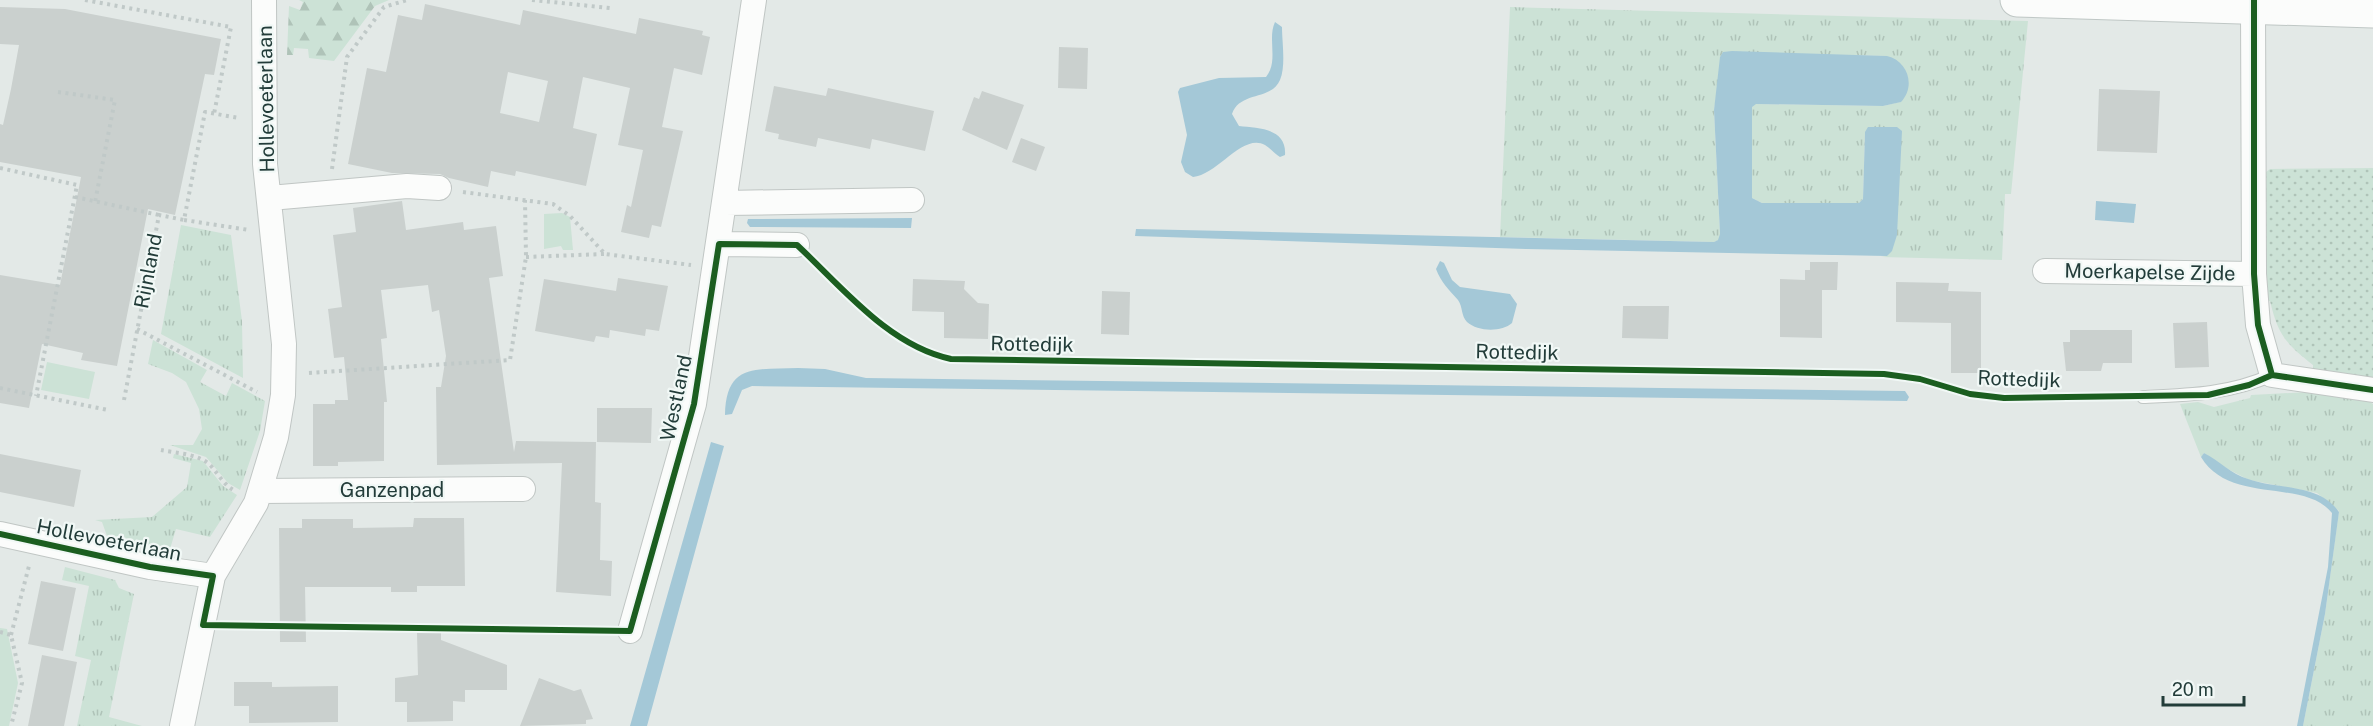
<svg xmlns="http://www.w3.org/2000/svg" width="2373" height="726" viewBox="0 0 2373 726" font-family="'Public Sans',sans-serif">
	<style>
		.grass { fill: url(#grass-tufts) }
		.forest { fill: url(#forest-firs) }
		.park { fill: #cce2d6 }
		.garden { fill: url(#garden-dots) }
		.water { fill: #a4c8d7 }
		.building { fill: #cad0ce; fill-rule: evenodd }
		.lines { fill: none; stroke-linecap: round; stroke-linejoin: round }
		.lane-casing { stroke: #c0c6c4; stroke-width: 14 }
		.street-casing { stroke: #c0c6c4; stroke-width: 26 }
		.secondary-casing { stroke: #bfc7c5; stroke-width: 35 }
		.path { stroke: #c0c9c8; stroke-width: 4; stroke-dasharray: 3 4.5; stroke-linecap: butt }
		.lane { stroke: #fbfcfb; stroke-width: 12 }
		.street { stroke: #fbfcfb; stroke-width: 24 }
		.secondary { stroke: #fbfcfb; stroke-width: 33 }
		.cycleway-casing { stroke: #f1f8f6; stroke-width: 10 }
		.cycleway { stroke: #1b5e20; stroke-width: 6 }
		.labels { text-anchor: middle; stroke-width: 4.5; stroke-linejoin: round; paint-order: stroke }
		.street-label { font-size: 20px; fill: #223c39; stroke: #f1f8f6 }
	</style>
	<defs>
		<pattern id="grass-tufts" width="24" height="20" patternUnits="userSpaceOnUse" patternTransform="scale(1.5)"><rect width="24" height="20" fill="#cce2d6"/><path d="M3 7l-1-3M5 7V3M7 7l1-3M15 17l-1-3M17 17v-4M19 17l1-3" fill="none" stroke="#afc3b8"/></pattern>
		<pattern id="forest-firs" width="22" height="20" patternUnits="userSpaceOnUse" patternTransform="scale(1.5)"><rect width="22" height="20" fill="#cce2d6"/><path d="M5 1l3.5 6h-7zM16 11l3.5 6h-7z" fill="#afc3b8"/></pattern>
		<pattern id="garden-dots" width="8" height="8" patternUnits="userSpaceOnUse" patternTransform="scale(1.5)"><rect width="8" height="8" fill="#cce2d6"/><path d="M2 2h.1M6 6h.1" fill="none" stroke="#afc3b8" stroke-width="1.8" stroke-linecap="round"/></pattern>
	</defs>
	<rect width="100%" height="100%" fill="#e3e9e7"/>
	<path class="grass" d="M1510,7L2028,21L2011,194H2005L2002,260L1881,257L1887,256L1865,132L1863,199L1859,203H1762L1752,198V106L1755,104L1883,106L1900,102L1887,56L1723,53L1714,110L1720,234L1719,240L1714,242L1500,237Z
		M181,225L231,235L242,321L243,378L161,334Z
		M153,340L207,370L200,382L226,396L232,383L265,401L260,431L240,490L228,483L206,457L170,445H193L202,429L199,409L186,382L172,373L148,364Z
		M2326,391L2361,397L2373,404V726H2303L2325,614L2339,511L2317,493L2249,480L2222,466L2204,453L2201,457L2180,404L2198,402L2214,407L2250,398L2251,395Z
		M174,454L203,461L223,486L237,495L210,537L176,529L170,549L107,536L102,522L95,520L152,517L187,487L191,463L173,458Z
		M65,567L115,580L119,588L134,594L109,717L142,726H77L91,660L75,656L89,586L62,580Z"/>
	<path class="forest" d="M299,0H389L375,6L334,61L309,58L308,49L294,48L293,55H287L289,6L300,10L303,2Z"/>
	<path class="park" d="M562,213L570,217L573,250H563L561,246L544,249V214Z
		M47,362L95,372L89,399L41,390Z
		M0,628L7,629L18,683L9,726H0Z"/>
	<path class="garden" d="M2373,168V381L2313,372V365C2286,344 2278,335 2270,301H2262V175L2270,169Z"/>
	<path class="water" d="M1275,22L1282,27C1282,42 1286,66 1280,80C1271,101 1240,91 1232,114L1239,126C1258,128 1287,128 1285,155L1280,157C1275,154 1270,148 1265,145C1242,133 1218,175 1193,177L1185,172L1181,162L1187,135L1178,92L1180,88L1219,78L1266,77C1279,61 1267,39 1275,22Z
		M1732,51L1887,56C1908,61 1916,86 1901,102L1883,106L1756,104L1752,107V198L1762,203H1859L1863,199L1865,132L1868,127H1897L1902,131L1897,235L1892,251L1887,256L1526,249L1135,236L1136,229L1714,242L1718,240L1720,234L1714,110L1720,57L1723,52Z
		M2096,201L2136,204L2134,223L2095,220Z
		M912,218L911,228L750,227L747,223L748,219Z
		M1440,261L1444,263L1452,280L1460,287L1510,294L1517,304L1512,323C1502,332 1478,332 1467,322C1461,316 1463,307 1458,300C1449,290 1441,282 1436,269Z
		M798,368L825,369L866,378L1905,391L1909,397L1907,401L752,386L742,390L732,414L725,415C726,362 757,370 798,368Z
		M711,442L724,446L647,726H630Z
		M2204,453C2220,461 2231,474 2248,479C2279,490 2319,483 2339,512L2325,614L2303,726H2297L2328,567L2332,513C2304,478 2230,505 2201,457Z"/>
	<path class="building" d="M425,4L520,25L523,10L636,34L639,18L703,31L702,35L710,37L702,75L674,68L662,127L683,131L661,227L652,225L649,238L621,232L627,205L631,207L643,150L618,145L630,88L583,77L573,128L597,134L586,186L516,171L515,176L491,171L488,187L449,178L440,174L392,173L348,164L367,68L386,72L398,15L422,20ZM508,72L548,81L539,122L500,113Z
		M0,7L65,9L221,39L214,75L205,74L175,215L148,209L117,366L81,360L83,353L42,344L29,408L0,403V275L60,285L81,177L0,162V124L3,125L11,89L19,45L0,44Z
		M1059,47L1088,48L1087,89L1058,88Z
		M774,86L826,96L828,88L934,111L925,151L872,139L870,149L818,138L816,147L778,139L779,134L765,131Z
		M2099,89L2160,91L2157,153L2097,151Z
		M982,91L1024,105L1007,150L962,130L974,97L979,99Z
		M1021,138L1045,147L1036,171L1012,162Z
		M402,201L406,230L463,222L464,230L496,226L503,276L489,278L514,452L516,441L596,442L595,502L601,503L600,560L612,561L611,596L556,592L562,463L437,465L436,387H441L446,356L439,310L432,312L428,285L381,290L387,338L381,339L387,402H384V461L338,462V466H313V404H335V400H348L344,357L334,358L328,309L342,307L333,235L356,232L353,208Z
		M1810,262H1838L1837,290H1822V338L1780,337V279L1805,280V270H1810Z
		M618,278L668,286L659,331L646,329L645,336L610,330L609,338L596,336L594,342L535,331L544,279L616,291Z
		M913,279L965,281L964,289L978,303L989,304L988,339L944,338V312L912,311Z
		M1896,282L1949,283L1948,291L1981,292V373H1951V323L1896,322Z
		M1102,291L1130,292L1129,335L1101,334Z
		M1623,306H1669L1668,339L1622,338Z
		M2207,322L2209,367L2175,368L2173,323Z
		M2070,330H2132V363H2103L2101,371H2066L2063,342H2070Z
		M597,408H652L651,443L597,442Z
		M0,454L81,470L74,507L0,492Z
		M414,518H464L465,586H417V592H391V587H305L306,642H280L279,528H302V519H353V528L413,527Z
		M41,581L76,588L63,651L28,644Z
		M417,633H441V640L507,665V690H465V702L453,701V721L407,722V702H395V678L418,675Z
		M42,655L77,662L64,726H28Z
		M539,678L574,691L581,689L593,719L586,720V724L520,726Z
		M234,682H272V687L338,686V722L249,723V706H234Z"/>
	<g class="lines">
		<defs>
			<path id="lane" d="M2143,397C2189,395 2230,394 2272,375"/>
			<path id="street" d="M2253,8L2254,274L2258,325L2272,375L2373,390
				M270,198L407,186L439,188
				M725,203L912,200
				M719,244L797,245
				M2045,271L2254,274
				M261,491L523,489
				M0,534L150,567L213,576
				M630,631L694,404L754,0
				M182,726L213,576L256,503L276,437L283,395L284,344L265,164L264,0"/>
			<path id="secondary" d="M2017,0L2373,11"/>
		</defs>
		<use href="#lane" class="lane-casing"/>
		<use href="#street" class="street-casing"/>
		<use href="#secondary" class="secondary-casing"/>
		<path class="path" d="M85,0L231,27L214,114
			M532,0L610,8
			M58,92L115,100L95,202
			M0,168L77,185L36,396
			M332,169L347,57L384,7L407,0
			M463,192L553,204L570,216L605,254L691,265
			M75,197L159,215
			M184,220L249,230
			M526,257L604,254
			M137,329L257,392
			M309,373L510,360L526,257L525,200
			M0,388L108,410
			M124,400L159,215L184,220L205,112L239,118
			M161,450C176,453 200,454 211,466C219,475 224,485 235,491
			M0,632L11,635L22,683L11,726
			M11,635L29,566"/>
		<use href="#lane" class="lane"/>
		<use href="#street" class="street"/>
		<use href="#secondary" class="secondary"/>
		<defs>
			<path id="cycleway" d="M2254,0V274L2258,325L2272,375
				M0,534L150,567L213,576L203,625L630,631L694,404L719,244L797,245C842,287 889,346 951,359L1884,374L1920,379L1970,394L2004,398L2208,395L2249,385L2272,375L2373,390"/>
		</defs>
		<use href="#cycleway" class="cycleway-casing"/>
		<use href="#cycleway" class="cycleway"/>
	</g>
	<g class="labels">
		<g class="street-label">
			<text transform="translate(266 99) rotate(-91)" y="7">Hollevoeterlaan</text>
			<text transform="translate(148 271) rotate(-79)" y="7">Rijnland</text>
			<text transform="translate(2150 272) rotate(1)" y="7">Moerkapelse Zijde</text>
			<text transform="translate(1032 344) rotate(1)" y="7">Rottedijk</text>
			<text transform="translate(1517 352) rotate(1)" y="7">Rottedijk</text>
			<text transform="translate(2019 379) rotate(2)" y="7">Rottedijk</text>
			<text transform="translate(676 398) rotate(-78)" y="7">Westland</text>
			<text x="392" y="497">Ganzenpad</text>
			<text transform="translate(109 540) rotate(11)" y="7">Hollevoeterlaan</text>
		</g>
	</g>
	<path d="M2163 696v9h81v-9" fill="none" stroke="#223c39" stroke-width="3"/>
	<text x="2172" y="696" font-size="18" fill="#223c39" stroke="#f1f8f6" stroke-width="4.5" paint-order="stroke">20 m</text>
</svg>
